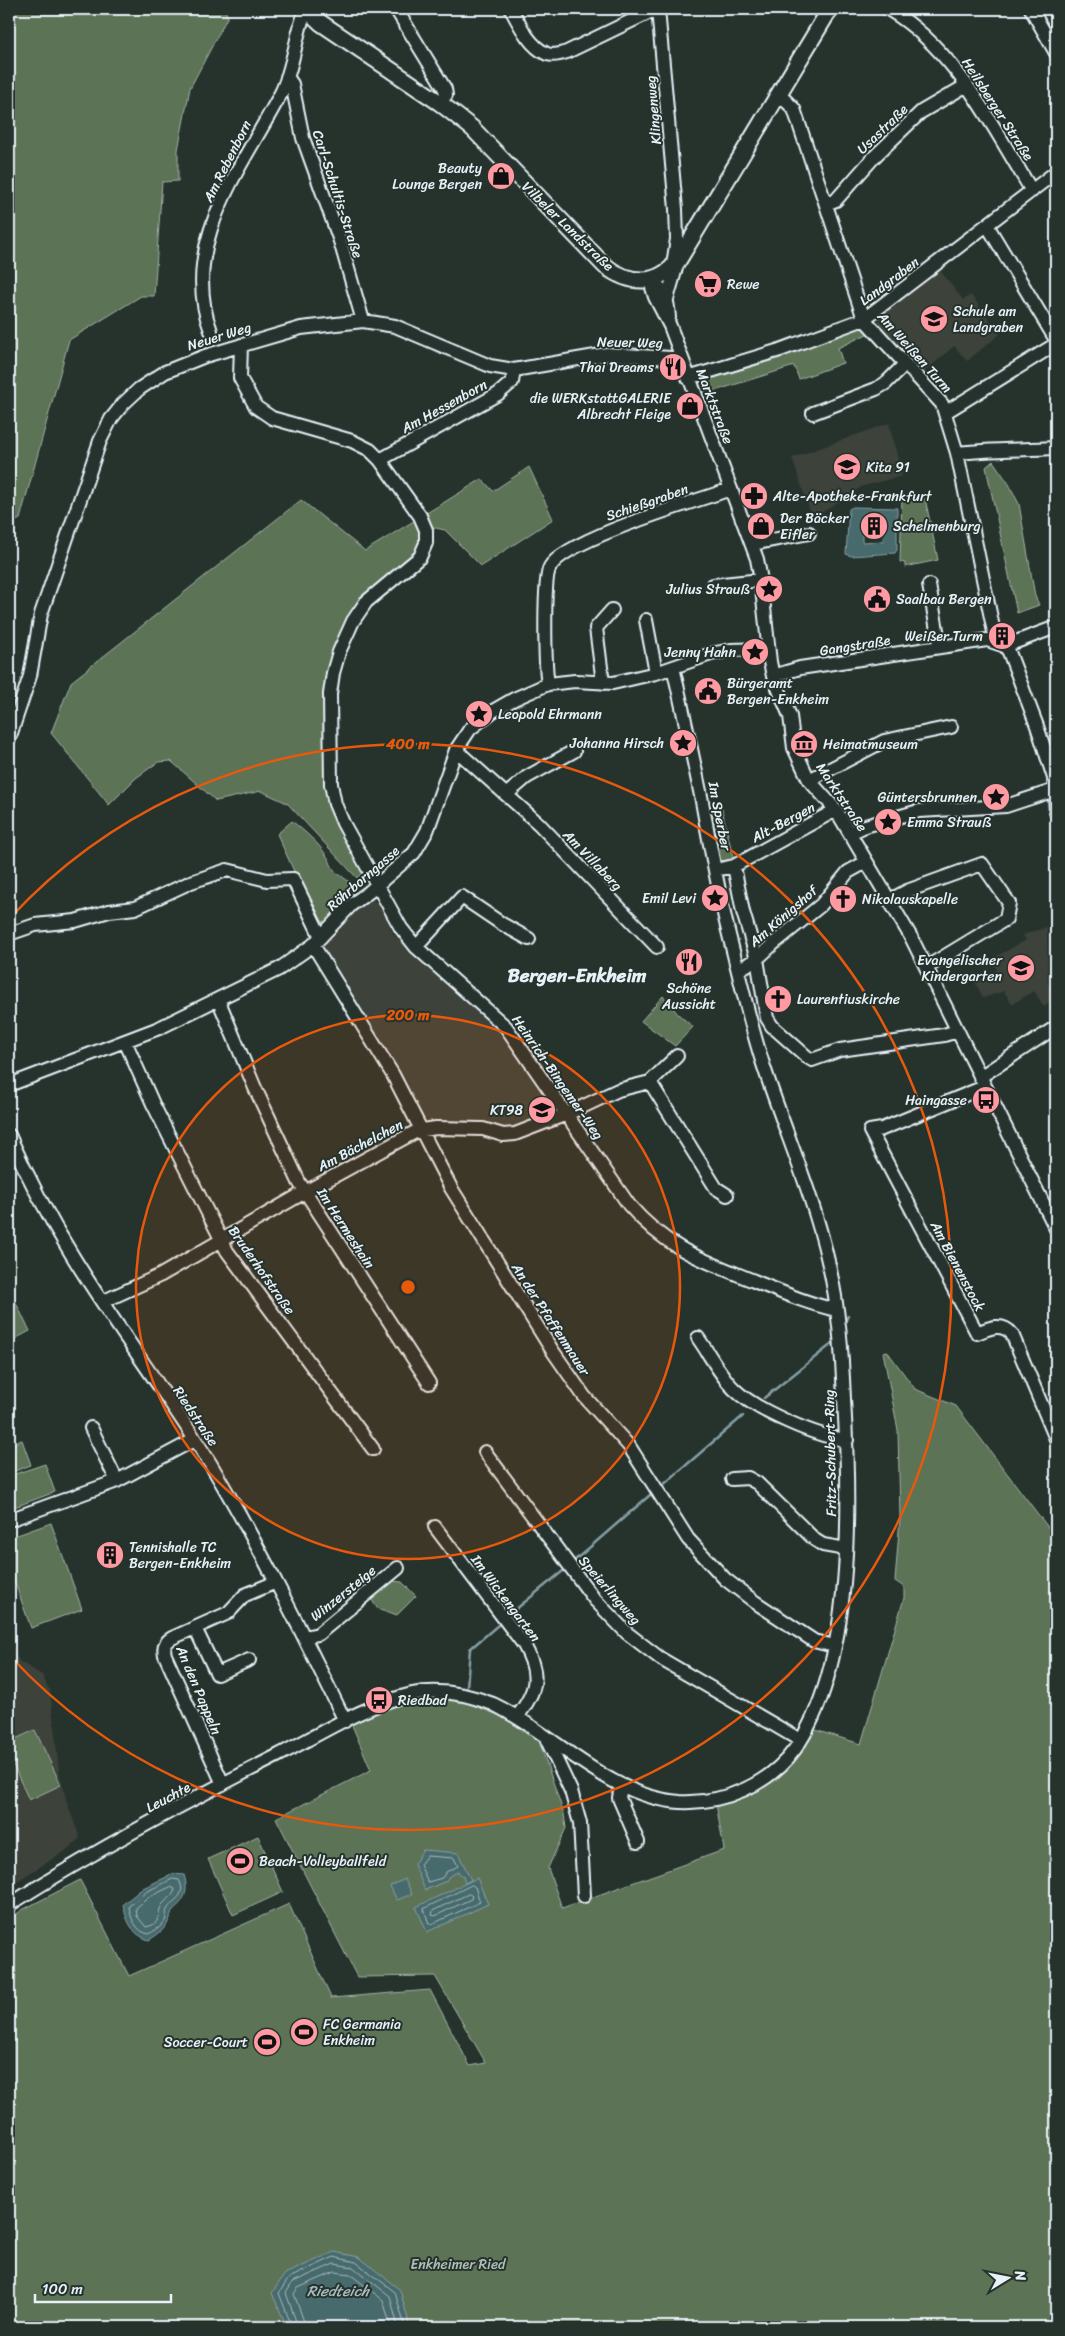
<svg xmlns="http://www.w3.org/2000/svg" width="1065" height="2336" viewBox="0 0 1065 2336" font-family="Sriracha,sans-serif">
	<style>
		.built { fill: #3c423b }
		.green { fill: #5d7357; stroke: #a2b2a8 }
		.water { fill: #476a6d; stroke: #87a0a5; fill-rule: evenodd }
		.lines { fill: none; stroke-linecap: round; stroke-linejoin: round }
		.shore { stroke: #a8bbc0; stroke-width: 1 }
		.stream { stroke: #87a0a5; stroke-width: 2.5 }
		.minor-casing { stroke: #e8f1f8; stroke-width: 16 }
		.major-casing { stroke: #e8f1f8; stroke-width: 19 }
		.minor { stroke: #26332d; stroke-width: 12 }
		.major { stroke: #26332d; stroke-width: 15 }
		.ring { fill: none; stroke: #e8590c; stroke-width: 2.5 }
		.labels { text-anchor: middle; stroke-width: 4; stroke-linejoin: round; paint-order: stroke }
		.street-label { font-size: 14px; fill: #e8f1f8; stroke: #26332d }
		.poi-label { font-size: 14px; fill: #e8f1f8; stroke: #26332d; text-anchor: start }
		.park-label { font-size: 14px; fill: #b0bfb8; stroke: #26332d }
		.water-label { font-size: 15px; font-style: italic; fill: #a8bbc0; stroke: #26332d }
		.district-label { font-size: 19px; font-weight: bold; fill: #e8f1f8; stroke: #26332d }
		.centre { fill: #e8590c; stroke: #26332d; stroke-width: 2.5 }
		.ring-label { font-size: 15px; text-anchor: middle; font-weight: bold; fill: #e8590c; stroke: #26332d; stroke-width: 4; stroke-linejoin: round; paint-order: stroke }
	</style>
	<rect width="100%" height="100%" fill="#26332d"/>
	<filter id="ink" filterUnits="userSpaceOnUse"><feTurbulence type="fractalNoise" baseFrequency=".02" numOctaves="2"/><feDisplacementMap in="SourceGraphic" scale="10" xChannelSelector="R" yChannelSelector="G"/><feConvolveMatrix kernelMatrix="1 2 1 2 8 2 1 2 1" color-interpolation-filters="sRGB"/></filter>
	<g filter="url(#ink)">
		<path class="built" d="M939,269L963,300L971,295L1000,334L967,361L954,346L923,373L878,323L880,314Z
			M889,423L902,476L863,486L815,517H812L792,458Z
			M371,899L380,904L394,935L497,1023L551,1096L538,1105V1119L506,1132L482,1123H429L418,1116L321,949L353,907L366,900Z
			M1047,927L1048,985H1056V995L1044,1007L1034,991L1012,1004L1004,991L983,998L975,982L997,970L992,959L1026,940L1023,935Z
			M9,1639L19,1661L42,1675L48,1688L50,1689L59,1771L67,1803L80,1838L64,1852L9,1886Z"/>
		<path class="green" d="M9,9H224L228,16L190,88L178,150V181L162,182L154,296H141L69,340L20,519L9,525Z
			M863,325L869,333L838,348L843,363L799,379L794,366L705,394L704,387L706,377Z
			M993,461L1009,484L1019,504L1035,596L1039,605L1017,613L986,467Z
			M529,467L553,519L481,566L445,530L418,524L420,542L415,554L361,598L343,628L329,674L328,784L365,870L357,878L287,803L261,791L216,801L171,761L158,762L136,778L109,805L51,733L71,682L301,500L365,551L482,479L493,491Z
			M902,498H925L938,560L905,567V563L900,562Z
			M720,801L734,861L721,864L720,860H718L707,807Z
			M292,821C305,832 319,843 328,858C330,861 332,868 335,871C343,879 358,883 354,897L325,922L318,920L315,917L277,834Z
			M663,996L678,1014L693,1027L675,1046L641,1021Z
			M9,1289L30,1331L9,1342Z
			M887,1351L915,1389L956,1406L1053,1534L1056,1542V2327H9V1920L22,1910L80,1880L129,1976L289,1904L331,1998L430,1990L470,2066L486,2063L435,1976L357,1977L276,1818L371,1770L351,1723L397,1705L430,1700L457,1699L516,1722L538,1738L564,1814L566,1828L548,1868L562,1908L724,1850L716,1804C766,1783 787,1780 815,1730L861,1744L904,1598V1587L895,1581L900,1518L898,1430L883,1352Z
			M22,1440L31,1465L9,1473V1445Z
			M45,1464L55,1492L9,1509V1476Z
			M51,1523L82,1609L31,1628L9,1566V1538Z
			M392,1581L402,1582L416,1596L397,1615L377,1608L370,1597Z
			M35,1730L61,1785L29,1800L9,1756V1742Z
			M258,1836L283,1892L233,1915L208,1859Z"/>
		<path class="water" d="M853,507L897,508V550L895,553L851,556L846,554L849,509ZM862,520H885L884,541L862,542Z
			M423,1850L458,1853L471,1880L465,1883L463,1876L458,1872L449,1876L446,1881L425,1890L414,1864Z
			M173,1874L184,1875C189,1892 185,1900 172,1911C169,1926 162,1932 149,1940C132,1935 126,1920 123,1904L143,1888Z
			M477,1878L488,1904L427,1932L416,1907Z
			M405,1879L412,1894L397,1900L390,1886Z
			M334,2252L359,2257L400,2290L410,2327H287L272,2293L285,2274Z"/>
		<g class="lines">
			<path class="shore" d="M427,1856L454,1858L458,1866L446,1872L442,1878L428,1882L420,1865Z
				M173,1879L179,1880C188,1897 172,1899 167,1910C166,1911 166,1916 166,1918C164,1926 155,1930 149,1934C136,1932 130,1917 129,1906L146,1892Z
				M472,1885L475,1887L480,1902L432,1924H429L424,1909Z
				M171,1887L175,1889C173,1898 167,1898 162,1905C156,1915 162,1924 146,1927L137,1916L136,1908L149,1897Z
				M469,1894L472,1896L471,1899L435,1916L432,1915L433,1911Z
				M292,2327L279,2293L289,2278L334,2257L356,2262L395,2292L405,2327
				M298,2327L286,2293L293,2282L334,2264L353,2267L390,2296L398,2327
				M306,2327L294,2294L298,2288L335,2272L350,2274L383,2300L391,2327"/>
			<path class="stream" d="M845,1322L848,1316
				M764,1398L833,1343
				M662,1486L743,1416
				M574,1561L650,1495
				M510,1614L563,1571
				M467,1687L470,1649L498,1625"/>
			<defs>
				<path id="minor" d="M396,9L445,89L446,95L440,103
					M511,9C519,24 530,47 547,54C553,56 561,54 567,52L656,9
					M658,9L676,209L677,239L673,265
					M888,9C956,49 992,126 1032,191
					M1031,9L1056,53
					M287,77L292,84L303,138L340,241L363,321
					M779,94L794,109L864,319L942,404L957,453L996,642
					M826,204L836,200L874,157L921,112L967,85
					M987,225L1056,340
					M650,281L655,297L670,326L757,559L761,580L770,662L773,676L790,716L794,748L809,780L836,810L911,937L1056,1229
					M650,281C666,288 668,302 669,318
					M667,299L678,261
					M211,331C178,243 243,167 281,93C294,67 295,36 306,9
					M241,345L240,378L256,407L272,418L352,441L370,450L380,460L420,516L426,530V543L420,557L366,602L353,621L339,652L333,673L330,694L331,784L335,804L343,823L401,928L416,947L506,1027L629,1205C667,1249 702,1260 754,1281C781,1292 808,1304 837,1310
					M688,378L780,350L864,319L1056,172
					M946,412L1056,344
					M813,413L876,389L886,383L905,364
					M957,453C990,449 1023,450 1056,448
					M380,460L498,394L512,382L514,370
					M752,544L809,533
					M713,585L761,580
					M929,585L940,647
					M646,620L656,673
					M1005,646L1056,627
					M773,676L800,668L987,640L1005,646L1009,652L1037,726L1054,778L1056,812
					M603,683L596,628L612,610
					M548,684C545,668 543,578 550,567C565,539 697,501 731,489
					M9,739L30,676L41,614L100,441L111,419L123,404L139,389L165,372L205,356L301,328L363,321L395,326L490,366L514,370L607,354L671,358L680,357
					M456,750L539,824L657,947
					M809,780L884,741L951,727
					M507,794L527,777L574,751
					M850,833L865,826L919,811L1006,806L1055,790
					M734,866L743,912L757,959L767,1018L772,1026L807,1057L812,1060L840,1050L944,1035L957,1031
					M715,870L734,866L836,810
					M890,900L907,891L982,864L1009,903L1006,919L927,967
					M9,934L35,925L75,921L109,911L135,908L191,882L227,870L267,880L293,879L321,937
					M313,945L393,1075L451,1188L552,1350L584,1396L629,1446L688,1539L725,1579L755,1602L814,1641L834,1646
					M416,947L462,897L502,924L529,939
					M738,970L757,959L773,944L821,905L848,872L866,862
					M218,999L255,1088L299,1182L429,1383
					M125,1041L153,1104L227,1251L373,1449
					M980,1077L1056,1027
					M650,1082L716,1188L727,1195
					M9,1085L159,1028L279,969L313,945L351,905L369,892L414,853L427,831L456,750L470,729L493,711L514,699L548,684L575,681L613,683L656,673L711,654L731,650L768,649
					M984,1087L882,1129L870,1131L977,1333C989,1328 1002,1322 1012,1334L1056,1439
					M9,1135C27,1176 48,1216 72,1255C115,1326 166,1392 210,1463C260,1547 303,1634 345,1721
					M102,1302L161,1275L305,1192L417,1131L436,1128L483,1129L503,1135L515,1134L567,1114L618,1090L650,1082L677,1056
					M698,1338C710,1355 720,1375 734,1389C755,1410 817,1437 847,1440
					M91,1428L117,1481
					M485,1452L595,1600L627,1633L661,1659L800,1740
					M732,1479L748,1478L757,1483L815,1540L823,1545L846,1549
					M9,1520L117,1481L194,1440
					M435,1527L524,1645C541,1675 537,1691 517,1717
					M195,1628L217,1674L249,1660
					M305,1637L318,1634L398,1568
					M545,1736L571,1791L580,1823L584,1896
					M223,1784L165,1655C163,1647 165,1642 172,1638L228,1613L245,1595L276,1582
					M621,1785L619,1798L638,1842
					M9,1905C95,1850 186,1802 277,1756C320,1734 365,1705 412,1694C440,1688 467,1694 493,1704C555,1734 608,1797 680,1802C723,1804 769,1785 795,1749C855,1664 850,1500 844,1399C842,1353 839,1306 828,1261C813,1194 785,1132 764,1067C750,1025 741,982 730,939C718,892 710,844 701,796C692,753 683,710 673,667"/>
				<path id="major" d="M306,9L321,23L440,103L472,128L605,266C630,285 657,286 678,261L830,9"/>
			</defs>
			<use href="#minor" class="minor-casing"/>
			<use href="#major" class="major-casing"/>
			<use href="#minor" class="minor"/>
			<use href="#major" class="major"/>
		</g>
	</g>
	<circle cx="408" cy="1287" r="272" fill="#e8590c" fill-opacity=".12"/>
	<g class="ring">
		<circle cx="408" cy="1287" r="272"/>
		<path d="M11 917A543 543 0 1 1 11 1657"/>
	</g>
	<defs>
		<symbol id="shop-disc" viewBox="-11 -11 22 22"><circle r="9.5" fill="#ff9aa2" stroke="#26332d"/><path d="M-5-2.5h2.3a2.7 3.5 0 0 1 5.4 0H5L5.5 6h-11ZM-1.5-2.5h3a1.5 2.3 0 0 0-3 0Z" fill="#111"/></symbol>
		<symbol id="supermarket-disc" viewBox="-11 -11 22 22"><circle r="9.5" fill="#ff9aa2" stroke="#26332d"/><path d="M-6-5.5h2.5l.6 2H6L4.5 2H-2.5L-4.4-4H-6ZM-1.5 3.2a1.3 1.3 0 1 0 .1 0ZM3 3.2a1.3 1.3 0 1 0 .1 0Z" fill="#111"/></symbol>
		<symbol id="school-disc" viewBox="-11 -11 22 22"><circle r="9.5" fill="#ff9aa2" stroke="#26332d"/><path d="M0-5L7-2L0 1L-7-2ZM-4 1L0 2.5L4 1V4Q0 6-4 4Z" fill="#111"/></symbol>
		<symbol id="restaurant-disc" viewBox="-11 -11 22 22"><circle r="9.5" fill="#ff9aa2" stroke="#26332d"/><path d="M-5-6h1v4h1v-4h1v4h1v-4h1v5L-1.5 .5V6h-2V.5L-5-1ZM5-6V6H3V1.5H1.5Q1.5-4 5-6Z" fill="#111"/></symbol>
		<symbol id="pharmacy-disc" viewBox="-11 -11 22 22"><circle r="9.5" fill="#ff9aa2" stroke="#26332d"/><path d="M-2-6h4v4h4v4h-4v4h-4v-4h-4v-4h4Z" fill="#111"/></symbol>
		<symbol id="building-disc" viewBox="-11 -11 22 22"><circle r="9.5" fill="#ff9aa2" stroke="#26332d"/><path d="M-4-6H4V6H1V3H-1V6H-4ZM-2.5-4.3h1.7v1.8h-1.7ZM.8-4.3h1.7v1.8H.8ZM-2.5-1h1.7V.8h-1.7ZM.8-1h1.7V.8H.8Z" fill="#111"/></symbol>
		<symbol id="sight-disc" viewBox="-11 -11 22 22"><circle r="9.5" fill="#ff9aa2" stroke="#26332d"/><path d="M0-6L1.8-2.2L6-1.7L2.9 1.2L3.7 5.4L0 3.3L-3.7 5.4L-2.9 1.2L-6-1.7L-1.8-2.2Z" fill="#111"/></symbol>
		<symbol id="civic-disc" viewBox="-11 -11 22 22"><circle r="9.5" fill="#ff9aa2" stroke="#26332d"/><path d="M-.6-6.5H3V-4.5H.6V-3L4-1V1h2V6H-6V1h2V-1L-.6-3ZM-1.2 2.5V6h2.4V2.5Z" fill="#111"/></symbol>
		<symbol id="museum-disc" viewBox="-11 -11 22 22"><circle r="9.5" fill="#ff9aa2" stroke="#26332d"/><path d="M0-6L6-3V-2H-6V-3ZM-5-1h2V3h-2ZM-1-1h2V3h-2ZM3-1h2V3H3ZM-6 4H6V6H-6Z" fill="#111"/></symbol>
		<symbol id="church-disc" viewBox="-11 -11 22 22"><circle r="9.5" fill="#ff9aa2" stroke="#26332d"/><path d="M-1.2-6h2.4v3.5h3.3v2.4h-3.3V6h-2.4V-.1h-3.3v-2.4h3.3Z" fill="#111"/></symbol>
		<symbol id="bus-disc" viewBox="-11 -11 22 22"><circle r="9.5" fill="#ff9aa2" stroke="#26332d"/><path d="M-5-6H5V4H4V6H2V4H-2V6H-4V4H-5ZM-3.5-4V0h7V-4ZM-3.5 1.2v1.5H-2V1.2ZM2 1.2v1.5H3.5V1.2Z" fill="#111"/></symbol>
		<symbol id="stadium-disc" viewBox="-11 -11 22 22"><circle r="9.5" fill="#ff9aa2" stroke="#26332d"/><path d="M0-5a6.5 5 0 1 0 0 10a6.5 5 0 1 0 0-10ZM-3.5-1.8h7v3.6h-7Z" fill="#111"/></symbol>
	</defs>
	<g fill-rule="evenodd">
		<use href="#shop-disc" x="485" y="160" width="32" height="32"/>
		<use href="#supermarket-disc" x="692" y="268" width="32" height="32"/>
		<use href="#school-disc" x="918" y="303" width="32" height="32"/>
		<use href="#restaurant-disc" x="657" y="351" width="32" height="32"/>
		<use href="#shop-disc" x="674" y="390" width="32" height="32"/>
		<use href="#school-disc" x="831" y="451" width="32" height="32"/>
		<use href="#pharmacy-disc" x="738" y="480" width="32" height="32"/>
		<use href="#shop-disc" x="745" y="510" width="32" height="32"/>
		<use href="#building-disc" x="858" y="510" width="32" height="32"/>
		<use href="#sight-disc" x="753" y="573" width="32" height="32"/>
		<use href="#civic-disc" x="861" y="583" width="32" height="32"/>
		<use href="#building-disc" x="986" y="620" width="32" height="32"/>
		<use href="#sight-disc" x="739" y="636" width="32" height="32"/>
		<use href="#civic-disc" x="692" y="675" width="32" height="32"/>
		<use href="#sight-disc" x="463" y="698" width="32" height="32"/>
		<use href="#sight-disc" x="667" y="727" width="32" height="32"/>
		<use href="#museum-disc" x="788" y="728" width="32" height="32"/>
		<use href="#sight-disc" x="980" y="781" width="32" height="32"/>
		<use href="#sight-disc" x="872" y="806" width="32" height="32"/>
		<use href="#sight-disc" x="699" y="882" width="32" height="32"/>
		<use href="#church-disc" x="827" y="883" width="32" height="32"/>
		<use href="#restaurant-disc" x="673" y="946" width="32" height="32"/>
		<use href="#school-disc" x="1005" y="952" width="32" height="32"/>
		<use href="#church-disc" x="762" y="983" width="32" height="32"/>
		<use href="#bus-disc" x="970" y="1084" width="32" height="32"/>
		<use href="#school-disc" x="526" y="1094" width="32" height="32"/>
		<use href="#building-disc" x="94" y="1539" width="32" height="32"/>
		<use href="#bus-disc" x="363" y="1684" width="32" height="32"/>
		<use href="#stadium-disc" x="224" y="1845" width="32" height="32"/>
		<use href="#stadium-disc" x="288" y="2016" width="32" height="32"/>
		<use href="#stadium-disc" x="251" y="2026" width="32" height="32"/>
	</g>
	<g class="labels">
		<g class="street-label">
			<text transform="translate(998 109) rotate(57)" y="5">Heilsberger Straße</text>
			<text transform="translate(653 110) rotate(-95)" y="5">Klingenweg</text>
			<text transform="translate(882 129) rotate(-44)" y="5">Usastraße</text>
			<text transform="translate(227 161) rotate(-63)" y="5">Am Rebenborn</text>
			<text transform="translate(338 194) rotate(72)" y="5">Carl-Schultis-Straße</text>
			<text transform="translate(568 226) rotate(44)" y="5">Vilbeler Landstraße</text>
			<text transform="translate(889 281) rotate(-37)" y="5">Landgraben</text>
			<text transform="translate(219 336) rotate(-17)" y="5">Neuer Weg</text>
			<text transform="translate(630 342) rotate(1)" y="5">Neuer Weg</text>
			<text transform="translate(915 352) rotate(48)" y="5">Am Weißen Turm</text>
			<text transform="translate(444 406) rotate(-29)" y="5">Am Hessenborn</text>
			<text transform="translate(715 406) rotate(69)" y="5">Marktstraße</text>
			<text transform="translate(647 502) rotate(-19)" y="5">Schießgraben</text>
			<text transform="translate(855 645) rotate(-9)" y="5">Gangstraße</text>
			<text transform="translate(842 797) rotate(56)" y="5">Marktstraße</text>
			<text transform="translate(720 816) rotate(79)" y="5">Im Sperber</text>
			<text transform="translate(783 822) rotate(-28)" y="5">Alt-Bergen</text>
			<text transform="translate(593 860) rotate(46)" y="5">Am Villaberg</text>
			<text transform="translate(363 878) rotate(-41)" y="5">Röhrborngasse</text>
			<text transform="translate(783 916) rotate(-41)" y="5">Am Königshof</text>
			<text transform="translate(558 1077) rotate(55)" y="5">Heinrich-Bingemer-Weg</text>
			<text transform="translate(360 1145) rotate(-28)" y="5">Am Bächelchen</text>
			<text transform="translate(346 1228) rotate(57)" y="5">Im Hermeshain</text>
			<text transform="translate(958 1266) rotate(62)" y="5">Am Bienenstock</text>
			<text transform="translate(262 1270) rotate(55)" y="5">Bruderhofstraße</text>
			<text transform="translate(551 1319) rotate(57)" y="5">An der Pfaffenmauer</text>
			<text transform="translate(196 1416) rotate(56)" y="5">Riedstraße</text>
			<text transform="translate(830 1453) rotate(-91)" y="5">Fritz-Schubert-Ring</text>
			<text transform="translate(610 1590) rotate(49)" y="5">Speierlingweg</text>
			<text transform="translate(343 1593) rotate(-39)" y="5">Winzersteige</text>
			<text transform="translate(506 1598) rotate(53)" y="5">Im Wickengarten</text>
			<text transform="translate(199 1690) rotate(67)" y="5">An den Pappeln</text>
			<text transform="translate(168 1797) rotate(-28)" y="5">Leuchte</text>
		</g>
		<g class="poi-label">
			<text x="482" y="173" text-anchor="end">Beauty<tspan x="482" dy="16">Lounge Bergen</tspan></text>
			<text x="727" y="289">Rewe</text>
			<text x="953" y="316">Schule am<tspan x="953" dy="16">Landgraben</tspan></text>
			<text x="654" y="372" text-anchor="end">Thai Dreams</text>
			<text x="671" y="403" text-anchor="end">die WERKstattGALERIE<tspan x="671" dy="16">Albrecht Fleige</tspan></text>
			<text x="866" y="472">Kita 91</text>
			<text x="773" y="501">Alte-Apotheke-Frankfurt</text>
			<text x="780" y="523">Der Bäcker<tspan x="780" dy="16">Eifler</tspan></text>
			<text x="893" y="531">Schelmenburg</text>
			<text x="750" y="594" text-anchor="end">Julius Strauß</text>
			<text x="896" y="604">Saalbau Bergen</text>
			<text x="983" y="641" text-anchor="end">Weißer Turm</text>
			<text x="736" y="657" text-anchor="end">Jenny Hahn</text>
			<text x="727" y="688">Bürgeramt<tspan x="727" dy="16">Bergen-Enkheim</tspan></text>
			<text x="498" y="719">Leopold Ehrmann</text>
			<text x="664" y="748" text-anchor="end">Johanna Hirsch</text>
			<text x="823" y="749">Heimatmuseum</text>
			<text x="977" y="802" text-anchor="end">Güntersbrunnen</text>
			<text x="907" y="827">Emma Strauß</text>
			<text x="696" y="903" text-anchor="end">Emil Levi</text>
			<text x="862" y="904">Nikolauskapelle</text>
			<text x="1002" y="965" text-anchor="end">Evangelischer<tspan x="1002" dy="16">Kindergarten</tspan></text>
			<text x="689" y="993" text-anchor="middle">Schöne<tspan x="689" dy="16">Aussicht</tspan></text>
			<text x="797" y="1004">Laurentiuskirche</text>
			<text x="967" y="1105" text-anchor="end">Haingasse</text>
			<text x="523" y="1115" text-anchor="end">KT98</text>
			<text x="129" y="1552">Tennishalle TC<tspan x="129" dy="16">Bergen-Enkheim</tspan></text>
			<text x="398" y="1705">Riedbad</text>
			<text x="259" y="1866">Beach-Volleyballfeld</text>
			<text x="323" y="2029">FC Germania<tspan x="323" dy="16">Enkheim</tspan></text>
			<text x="248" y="2047" text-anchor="end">Soccer-Court</text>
		</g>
		<g class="park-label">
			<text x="458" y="2269">Enkheimer Ried</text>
		</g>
		<g class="water-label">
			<text x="338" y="2296">Riedteich</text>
		</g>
		<g class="district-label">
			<text x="577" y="982">Bergen-Enkheim</text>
		</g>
	</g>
	<circle cx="408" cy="1287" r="8" class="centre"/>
	<g class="ring-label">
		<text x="408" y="749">400 m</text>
		<text x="408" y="1020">200 m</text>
	</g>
	<rect width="1065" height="2336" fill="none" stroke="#26332d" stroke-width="30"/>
	<rect x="15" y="15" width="1035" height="2306" fill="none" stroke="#e8f1f8" stroke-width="2" filter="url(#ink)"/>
	<g transform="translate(1008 2278) rotate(80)" stroke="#26332d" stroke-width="4" paint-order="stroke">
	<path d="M0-4L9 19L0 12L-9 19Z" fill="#e8f1f8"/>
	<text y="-8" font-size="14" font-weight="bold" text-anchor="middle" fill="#e8f1f8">N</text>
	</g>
	<path d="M35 2294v8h136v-8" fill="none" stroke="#e8f1f8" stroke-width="2.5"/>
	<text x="42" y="2294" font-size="15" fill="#e8f1f8" stroke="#26332d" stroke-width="4" paint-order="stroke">100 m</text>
</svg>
